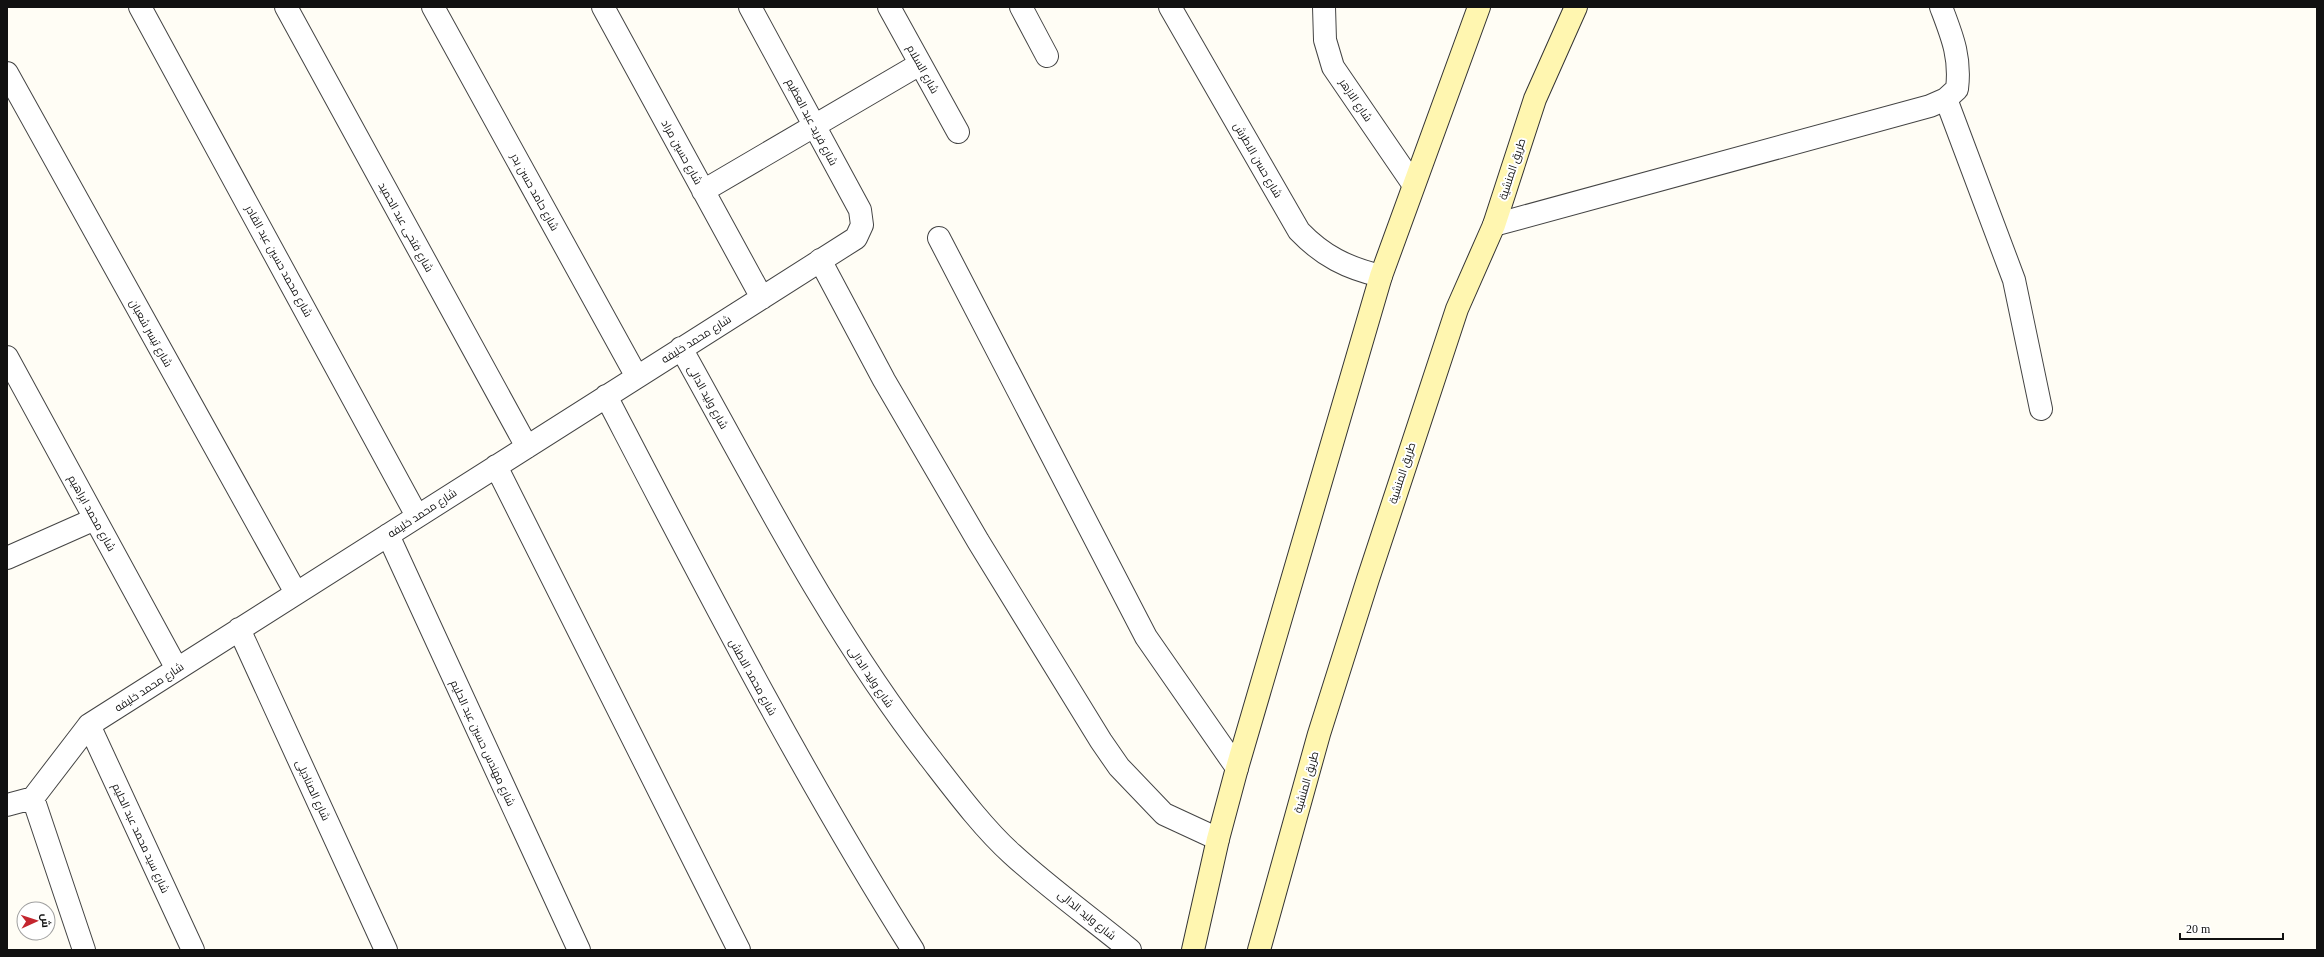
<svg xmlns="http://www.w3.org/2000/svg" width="2324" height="957" viewBox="0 0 2324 957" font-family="'Times New Roman',Cairo,serif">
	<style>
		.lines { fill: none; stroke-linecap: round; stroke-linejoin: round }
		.street-casing { stroke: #444; stroke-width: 24 }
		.secondary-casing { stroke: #333; stroke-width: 24 }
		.street { stroke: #fff; stroke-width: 22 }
		.secondary { stroke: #fff6b0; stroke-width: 22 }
		.labels { text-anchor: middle; stroke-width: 4; stroke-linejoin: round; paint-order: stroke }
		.street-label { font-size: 11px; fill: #111; stroke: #fff }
	</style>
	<rect width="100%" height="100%" fill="#fffdf5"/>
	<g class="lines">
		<defs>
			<path id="street" d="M140,7L417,516
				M286,7L527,447
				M433,7L637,377
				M603,7L762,298
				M889,7L958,132
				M1021,7L1047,56
				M1170,7L1299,231C1323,256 1347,268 1381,276
				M1324,7L1325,40L1333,67L1413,184
				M7,73L296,593
				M1946,99L2014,280L2041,409
				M703,191L920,64
				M1494,225L1930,106L1946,99L1957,89C1961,57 1952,36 1941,7
				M939,238L1146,637L1237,768
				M820,260L884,380L978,541L1101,741L1119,767L1164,814L1218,839
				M681,348C759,488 832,632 930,758C954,789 983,828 1012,854C1049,888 1091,918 1130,950
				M7,357L177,669
				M606,396C704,584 800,771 913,950
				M496,466L739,950
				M388,535L579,950
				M7,558L95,519
				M239,629L386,950
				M89,725L193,950
				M33,798L84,950
				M7,805L33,798L89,725L856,238L862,225L860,210L750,7"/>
			<path id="secondary" d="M1193,950L1218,839L1237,768L1381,276L1479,7
				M1259,950L1319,734L1368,579L1457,309L1494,225L1535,99L1576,7"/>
		</defs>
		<use href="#street" class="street-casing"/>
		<use href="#secondary" class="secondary-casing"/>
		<use href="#street" class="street"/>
		<use href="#secondary" class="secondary"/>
	</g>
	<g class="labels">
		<g class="street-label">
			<text transform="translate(923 69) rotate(61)" y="4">شارع السلام</text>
			<text transform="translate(1356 100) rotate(56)" y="4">شارع الازهر</text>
			<text transform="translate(812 122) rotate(62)" y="4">شارع فريد عبد العظيم</text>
			<text transform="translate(682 152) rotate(61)" y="4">شارع حسين مراد</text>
			<text transform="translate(1258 160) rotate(60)" y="4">شارع حسن الاطرش</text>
			<text transform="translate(1512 169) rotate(-72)" y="4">طريق المنشية</text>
			<text transform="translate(535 192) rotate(61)" y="4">شارع حامد حسن بدر</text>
			<text transform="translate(406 227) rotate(61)" y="4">شارع فتحى عبد الحميد</text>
			<text transform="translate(279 261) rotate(61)" y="4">شارع محمد حسين عبد القادر</text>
			<text transform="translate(151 333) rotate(61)" y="4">شارع تيسر شعبان</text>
			<text transform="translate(696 339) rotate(-32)" y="4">شارع محمد خليفه</text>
			<text transform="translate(708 397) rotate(61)" y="4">شارع وليد الدالى</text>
			<text transform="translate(1402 473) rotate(-72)" y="4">طريق المنشية</text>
			<text transform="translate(92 513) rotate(61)" y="4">شارع محمد ابراهيم</text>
			<text transform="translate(422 513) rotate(-33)" y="4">شارع محمد خليفه</text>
			<text transform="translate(753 677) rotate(61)" y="4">شارع محمد الاطش</text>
			<text transform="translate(871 677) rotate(56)" y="4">شارع وليد الدالى</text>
			<text transform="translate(149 687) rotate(-33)" y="4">شارع محمد خليفه</text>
			<text transform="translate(483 743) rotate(65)" y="4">شارع مهندس حسين عبد الحليم</text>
			<text transform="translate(1306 782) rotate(-74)" y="4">طريق المنشية</text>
			<text transform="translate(313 790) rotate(65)" y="4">شارع الصناديلى</text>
			<text transform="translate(141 838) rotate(65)" y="4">شارع سيد محمد عبد الحليم</text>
			<text transform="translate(1087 915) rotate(39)" y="4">شارع وليد الدالى</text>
		</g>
	</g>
	<rect width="2324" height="957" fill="none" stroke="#111111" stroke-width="16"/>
	<g transform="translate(36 921) rotate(87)"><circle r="19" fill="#ffffff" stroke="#a0a0a0"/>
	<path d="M0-3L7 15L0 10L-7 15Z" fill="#c4262e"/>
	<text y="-6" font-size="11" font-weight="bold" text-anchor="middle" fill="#111111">ش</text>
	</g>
	<path d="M2180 933v6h103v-6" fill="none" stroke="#111111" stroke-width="2"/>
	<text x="2186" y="933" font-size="12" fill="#111111" stroke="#ffffff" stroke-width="3" paint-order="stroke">20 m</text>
</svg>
